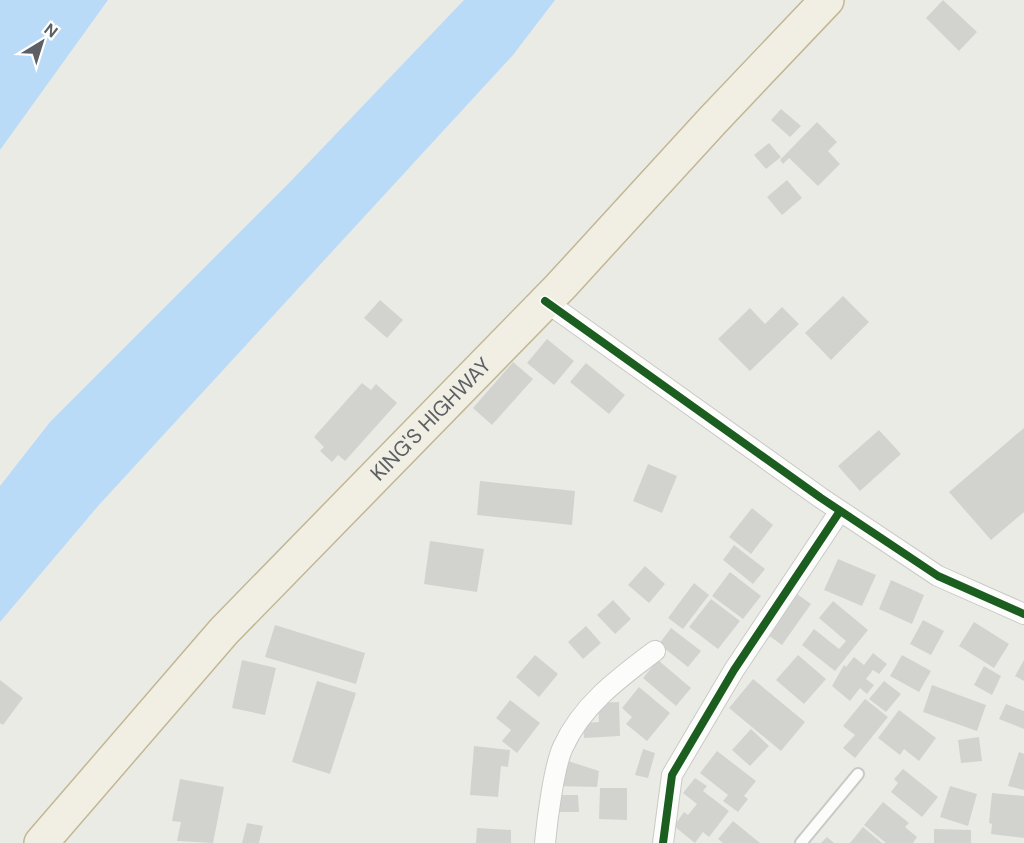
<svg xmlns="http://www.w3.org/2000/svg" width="1024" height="843" viewBox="0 0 1024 843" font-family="'DM Sans',sans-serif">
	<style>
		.water { fill: #b9dbf8 }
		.building { fill: #d2d2cf }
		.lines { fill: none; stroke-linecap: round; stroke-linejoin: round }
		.service-casing { stroke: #c9c9c8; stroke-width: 14 }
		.minor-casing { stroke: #c9c9c8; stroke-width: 22 }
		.trunk-casing { stroke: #c3b693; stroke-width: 36 }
		.service { stroke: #fcfcfb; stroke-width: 10 }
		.minor { stroke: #fcfcfb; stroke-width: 20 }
		.trunk { stroke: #f1eee4; stroke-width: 33 }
		.cycleway-casing { stroke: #fff; stroke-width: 11 }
		.cycleway { stroke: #1b5e20; stroke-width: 8 }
		.labels { text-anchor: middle; stroke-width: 6; stroke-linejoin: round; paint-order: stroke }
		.street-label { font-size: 21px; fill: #5c5f64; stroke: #fff }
	</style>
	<rect width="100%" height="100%" fill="#ebebe6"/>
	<path class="water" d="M0,0H108L0,150Z
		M464,0H555L513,55L98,506L0,622V486L50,422L291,181Z"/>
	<path class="building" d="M943,0L977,32L959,51L926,18Z
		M781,109L801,126L790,137L771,120Z
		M817,122L837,142L828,151L840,164L818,186L789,158L783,164L780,160Z
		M769,143L781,157L766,169L754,155Z
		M787,180L802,198L782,215L767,197Z
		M843,296L869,322L831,360L805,333Z
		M380,300L403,320L387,338L364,318Z
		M782,307L799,324L750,371L718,339L750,308L765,324Z
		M547,339L574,361L554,385L527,363Z
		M513,362L533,379L492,425L473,408Z
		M586,363L625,395L609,414L570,382Z
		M362,383L371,390L376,384L397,403L345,461L338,455L332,462L320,451L324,447L314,437Z
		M1024,428V512L991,540L949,492Z
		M879,430L901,454L860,491L838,466Z
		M648,464L677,476L662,513L633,501Z
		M480,481L575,491L572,525L477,515Z
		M752,508L773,525L751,554L729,537Z
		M430,541L484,549L477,592L424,584Z
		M734,545L765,569L753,584L723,560Z
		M838,559L876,575L862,606L824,590Z
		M645,566L665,584L649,603L628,585Z
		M730,572L761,596L743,619L712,596Z
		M891,580L924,595L912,624L879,609Z
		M694,583L709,595L683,629L668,618Z
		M797,594L811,604L782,645L768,635Z
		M711,599L740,621L718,649L689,627Z
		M613,600L631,619L615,634L597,615Z
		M833,601L868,630L835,671L802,645L814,629L839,649L846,641L819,618Z
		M923,620L944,631L931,655L910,644Z
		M974,622L1009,644L994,668L959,646Z
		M275,625L365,653L356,684L265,657Z
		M586,626L601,643L583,659L568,642Z
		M671,628L701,651L688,667L659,644Z
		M873,653L887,664L879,674L873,670L866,679L874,685L867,694L860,688L850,701L832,686L844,665L846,667L854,657L864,665Z
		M535,655L558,674L539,697L516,677Z
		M798,655L826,679L804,704L776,680Z
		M902,655L931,671L919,692L890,676Z
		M242,660L276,668L265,715L232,708Z
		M658,660L691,688L676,706L643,678Z
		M1024,660V681L1015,676Z
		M984,666L1001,676L992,695L974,685Z
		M753,679L805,722L781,751L729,708Z
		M0,680L23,698L3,725L0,723Z
		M317,681L356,693L330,774L292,762Z
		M884,681L901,694L886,712L869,699Z
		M932,685L986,705L977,731L923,712Z
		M639,687L670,713L647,741L626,724L632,717L622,708Z
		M865,699L888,717L855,758L843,748L855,735L843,726Z
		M510,700L540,723L517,753L502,741L511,730L496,718Z
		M619,702L620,736L584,738L583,723L599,722L598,703Z
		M1006,704L1024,711V729L999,719Z
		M899,710L936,738L919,761L904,749L900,755L878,738Z
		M751,729L769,746L750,766L732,750Z
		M979,737L982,761L961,763L958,740Z
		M474,746L510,750L508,767L501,766L498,797L470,795Z
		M643,749L655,753L648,778L635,775Z
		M717,751L756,781L744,796L748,799L738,812L723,801L728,795L700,773Z
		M1019,752L1024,754V790L1008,786Z
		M562,759L599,771L597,787L557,786Z
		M903,769L938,797L922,817L891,792L898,783L894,779Z
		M695,778L707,786L703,791L729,811L709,837L703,832L695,843L674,826L684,812L688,815L697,804L683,793Z
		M180,779L224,787L213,843L177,841L181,822L172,821Z
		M950,786L977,794L968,826L940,817Z
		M600,788H627V820L599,819Z
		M992,793L1024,796V838L991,834L992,824L989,823Z
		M554,795H578L579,812H554Z
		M883,802L909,823L905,827L917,837L913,843H886L864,825Z
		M733,821L760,843H723L718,839Z
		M247,823L263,826L259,843H242Z
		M863,827L882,843H850Z
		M477,828L511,830V843H476Z
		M934,829L971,830V843H934Z
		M827,837L834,843H821Z"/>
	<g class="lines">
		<defs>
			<path id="service" d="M801,843L858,774"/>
			<path id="minor" d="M545,301L821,498L938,576L1024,614
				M545,843C547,821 554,766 563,747C582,705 619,678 655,651
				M663,843L672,775L734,670L840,511"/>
			<g id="trunk">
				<path id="s1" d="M41,843L224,631L560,287L713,120L827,0"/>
			</g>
		</defs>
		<use href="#service" class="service-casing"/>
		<use href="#minor" class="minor-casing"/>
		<use href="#trunk" class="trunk-casing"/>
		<use href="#service" class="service"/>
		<use href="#minor" class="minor"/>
		<use href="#trunk" class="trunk"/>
		<defs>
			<path id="cycleway" d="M545,301L821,498L938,576L1024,614
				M663,843L672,775L734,670L840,511"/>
		</defs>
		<use href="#cycleway" class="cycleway-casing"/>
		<use href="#cycleway" class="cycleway"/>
	</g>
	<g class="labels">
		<g class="street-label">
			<text dy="7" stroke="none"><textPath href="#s1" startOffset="576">KING'S HIGHWAY</textPath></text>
		</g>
	</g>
	<g transform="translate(42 42) rotate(38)" stroke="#ffffff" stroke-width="4.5" paint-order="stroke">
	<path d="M0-4.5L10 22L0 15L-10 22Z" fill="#5c5f64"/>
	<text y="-9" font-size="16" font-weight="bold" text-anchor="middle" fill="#5c5f64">N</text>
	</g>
</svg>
